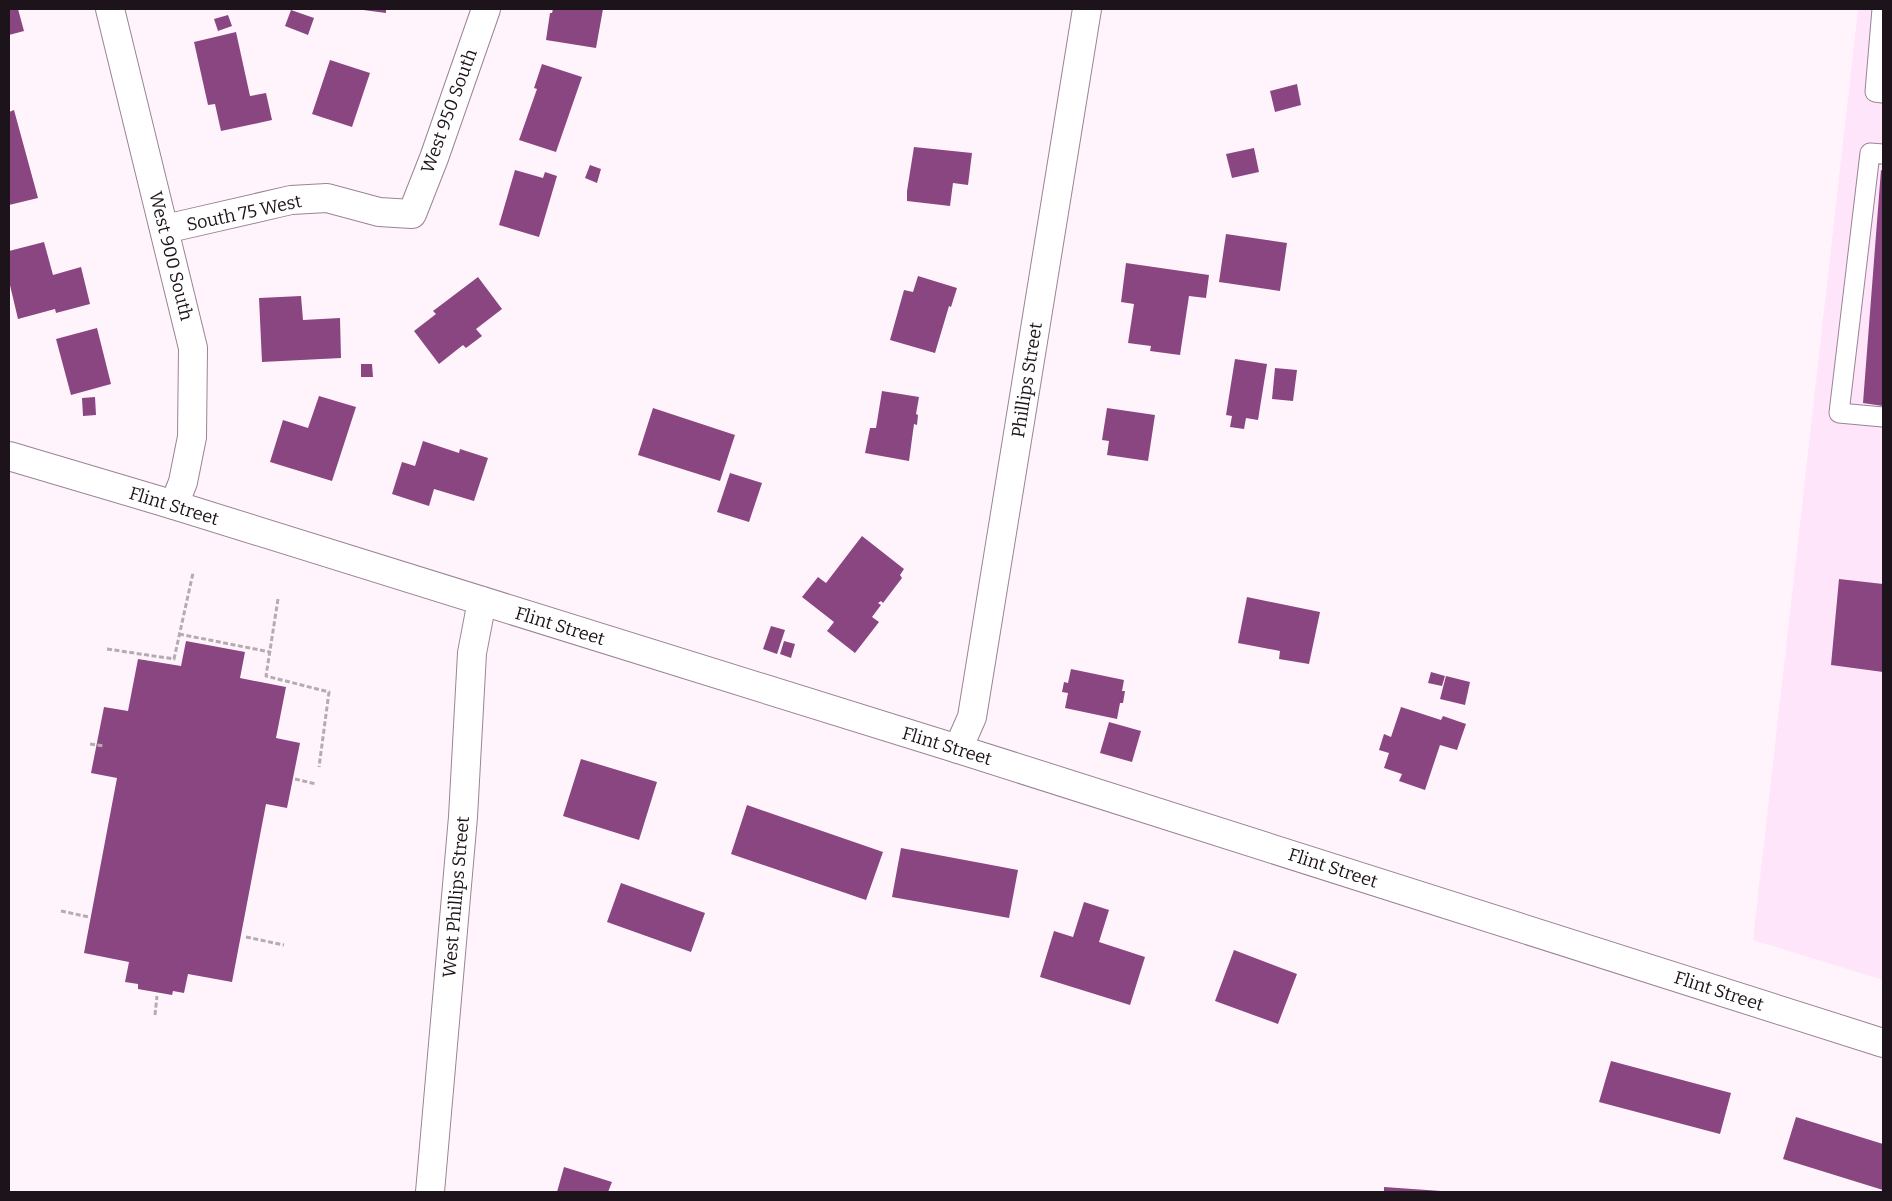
<svg xmlns="http://www.w3.org/2000/svg" width="1892" height="1201" viewBox="0 0 1892 1201" font-family="Bitter,serif">
	<style>
		.built { fill: #ffe5fa }
		.building { fill: #8a4680 }
		.lines { fill: none; stroke-linecap: round; stroke-linejoin: round }
		.service-casing { stroke: #9a8395; stroke-width: 21 }
		.minor-casing { stroke: #9a8395; stroke-width: 30 }
		.tertiary-casing { stroke: #9a8395; stroke-width: 30 }
		.path { stroke: #b5abb3; stroke-width: 3; stroke-dasharray: 5 2.5; stroke-linecap: butt }
		.service { stroke: #fff; stroke-width: 19 }
		.minor { stroke: #fff; stroke-width: 28 }
		.tertiary { stroke: #fff; stroke-width: 28 }
		.labels { text-anchor: middle; stroke-width: 5; stroke-linejoin: round; paint-order: stroke }
		.street-label { font-size: 18px; fill: #1d141b; stroke: #fff }
	</style>
	<rect width="100%" height="100%" fill="#fff4fc"/>
	<path class="built" d="M1858,9H1883V980L1753,940Z"/>
	<path class="building" d="M9,9H18L24,31L9,35Z
		M356,9H386V13Z
		M553,9H603L596,48L546,40L550,13H552Z
		M291,10L314,18L308,35L285,26Z
		M228,15L232,26L218,31L214,19Z
		M236,32L250,96L266,93L272,120L221,131L215,104L208,105L194,42Z
		M330,60L370,73L352,127L312,114Z
		M542,64L582,77L556,152L519,140L537,89L534,88Z
		M1297,84L1301,105L1275,112L1270,91Z
		M14,110L38,198L9,205V112Z
		M914,147L972,153L968,185L953,183L950,206L907,201V191Z
		M1254,148L1259,172L1232,178L1226,154Z
		M590,165L601,169L597,183L585,178Z
		M515,170L543,178L545,172L557,176L539,237L499,225Z
		M1881,170L1883,171V406L1863,403Z
		M1226,234L1287,243L1280,291L1219,282Z
		M44,242L53,275L81,267L90,304L56,313L55,309L18,319L9,281V251Z
		M1126,263L1209,275L1206,298L1189,296L1180,355L1150,351L1151,346L1128,343L1134,304L1121,302Z
		M918,276L957,288L951,307L949,306L935,353L890,340L904,290L913,292Z
		M478,277L502,309L476,329L482,336L466,348L463,345L439,364L414,331L436,314L433,311Z
		M301,296L303,320L340,318L341,358L262,362L259,298Z
		M97,328L111,384L71,395L56,339Z
		M1235,359L1267,364L1258,420L1246,418L1244,429L1230,427L1232,416L1226,415Z
		M361,364H372L373,377H361Z
		M1275,368L1297,370L1293,401L1272,399Z
		M882,391L919,397L916,414L918,415L917,425L914,424L909,461L865,453L870,428H876Z
		M319,396L356,407L332,481L270,462L283,420L308,428Z
		M95,397L96,415L83,416L82,398Z
		M653,408L735,435L720,481L638,455Z
		M1107,408L1155,415L1148,461L1107,455L1109,441L1102,440Z
		M423,441L459,453L460,449L488,458L474,501L434,489L429,506L392,494L402,462L415,466Z
		M730,473L762,483L749,522L717,512Z
		M862,536L904,569L900,575L902,578L883,603L881,601L878,603L881,605L872,617L879,622L855,653L827,631L834,622L802,597L818,577L826,583Z
		M1839,579L1883,584V672L1831,665Z
		M1247,597L1320,612L1309,664L1279,659L1280,651L1238,643Z
		M771,626L785,630L777,654L763,649Z
		M186,641L245,652L240,678L286,687L276,738L300,743L287,808L266,804L232,982L188,974L184,993L173,991L172,995L138,989V984L125,982L129,962L84,953L117,778L91,773L104,707L128,711L138,659L181,666Z
		M784,641L795,644L791,658L780,654Z
		M1071,669L1124,680L1122,691H1125L1123,703H1120L1117,719L1065,708L1068,693L1062,692L1064,682L1068,683Z
		M1431,672L1445,676L1442,686L1428,683Z
		M1446,676L1470,682L1465,705L1440,699Z
		M1401,707L1441,720L1443,716L1466,724L1457,750L1440,745L1425,790L1399,781L1402,774L1384,768L1389,753L1379,750L1384,734L1391,737Z
		M1109,722L1141,731L1132,762L1100,753Z
		M581,759L657,782L639,840L563,816Z
		M747,805L883,852L866,900L731,854Z
		M901,848L1018,870L1009,918L892,897Z
		M621,883L705,913L691,952L607,922Z
		M1084,902L1109,910L1099,942L1145,957L1130,1005L1040,977L1054,931L1073,937Z
		M1234,950L1297,974L1278,1024L1215,1001Z
		M1611,1061L1731,1093L1720,1134L1599,1102Z
		M1796,1117L1883,1144V1190L1783,1159Z
		M564,1167L612,1182L608,1192H557Z
		M1384,1187L1441,1191V1192H1384Z"/>
	<g class="lines">
		<defs>
			<path id="service" d="M1882,9L1875,92L1883,93
				M1883,154L1870,153L1839,413L1883,417"/>
			<path id="minor" d="M110,9L193,348L192,437L183,482L174,505
				M165,229L291,200L327,198L379,212L412,214L434,158L486,9
				M958,749L972,717L1087,9
				M430,1192L463,817L472,653L482,601"/>
			<path id="tertiary" d="M9,456L174,505L958,749L1883,1043"/>
		</defs>
		<use href="#service" class="service-casing"/>
		<use href="#minor" class="minor-casing"/>
		<use href="#tertiary" class="tertiary-casing"/>
		<path class="path" d="M278,599L266,676L329,692L319,767
			M179,634L270,652
			M107,649L174,659L193,573
			M90,744L104,746
			M295,779L316,784
			M61,911L89,917
			M246,937L284,945
			M155,1015L157,996"/>
		<use href="#service" class="service"/>
		<use href="#minor" class="minor"/>
		<use href="#tertiary" class="tertiary"/>
	</g>
	<g class="labels">
		<g class="street-label">
			<text transform="translate(449 111) rotate(-70)" y="6">West 950 South</text>
			<text transform="translate(244 213) rotate(-12)" y="6">South 75 West</text>
			<text transform="translate(171 256) rotate(76)" y="6">West 900 South</text>
			<text transform="translate(1027 380) rotate(-81)" y="6">Phillips Street</text>
			<text transform="translate(174 506) rotate(17)" y="6">Flint Street</text>
			<text transform="translate(560 626) rotate(17)" y="6">Flint Street</text>
			<text transform="translate(947 746) rotate(17)" y="6">Flint Street</text>
			<text transform="translate(1333 868) rotate(18)" y="6">Flint Street</text>
			<text transform="translate(456 897) rotate(-85)" y="6">West Phillips Street</text>
			<text transform="translate(1719 991) rotate(18)" y="6">Flint Street</text>
		</g>
	</g>
	<rect width="1892" height="1201" fill="none" stroke="#1d141b" stroke-width="20"/>
</svg>
